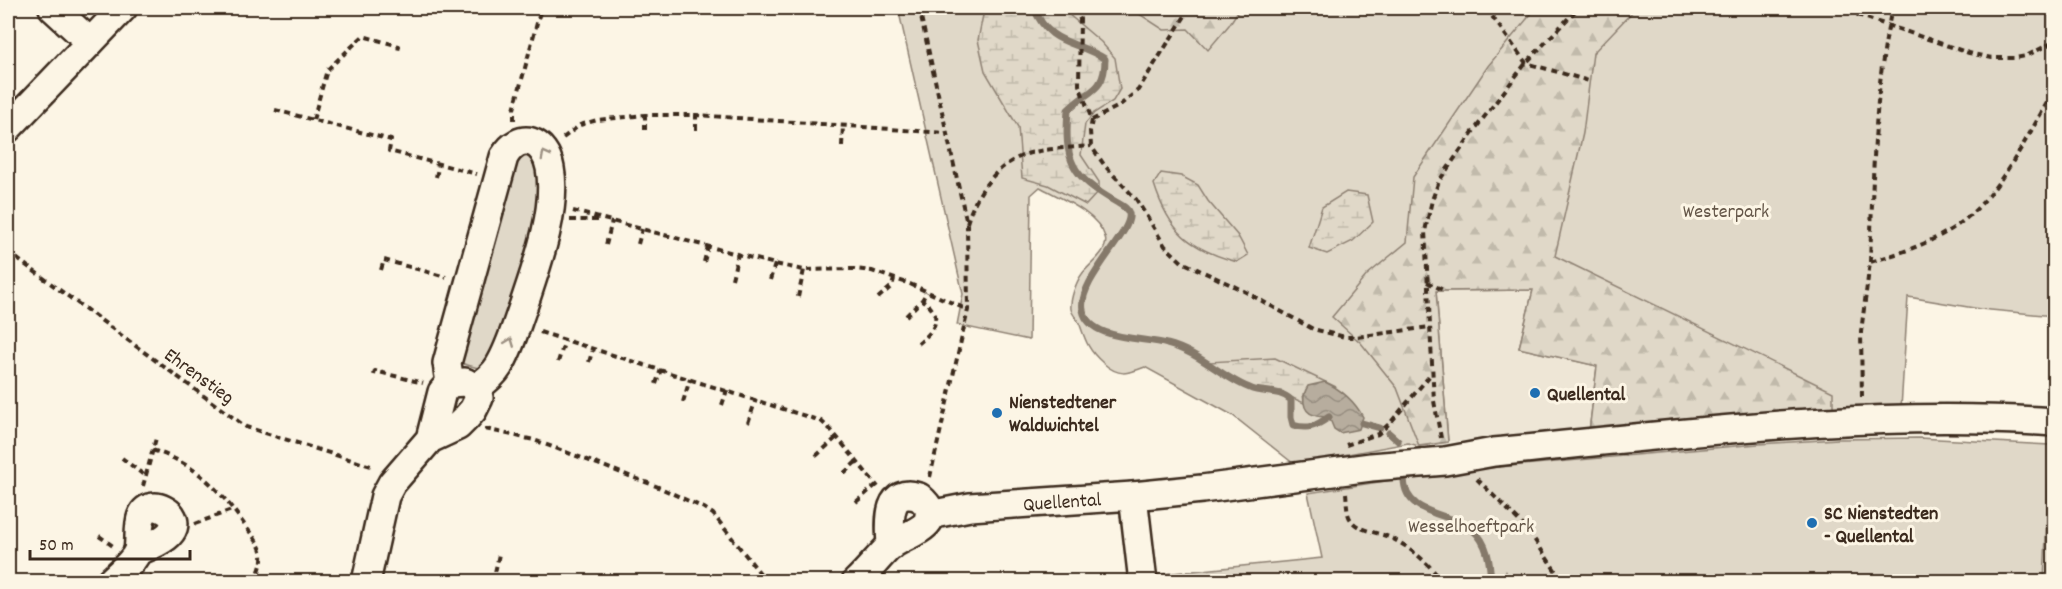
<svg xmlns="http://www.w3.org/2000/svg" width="2062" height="589" viewBox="0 0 2062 589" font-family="Dekko,sans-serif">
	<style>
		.built { fill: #eee6d6 }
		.green { fill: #e0d8c8; stroke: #8e8173; stroke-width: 1.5 }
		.forest { fill: url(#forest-firs); stroke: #8e8173; stroke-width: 1.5 }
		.wetland { fill: url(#wetland-marsh); stroke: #8e8173; stroke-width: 1.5 }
		.water { fill: url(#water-waves); stroke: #85796b; stroke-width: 1.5 }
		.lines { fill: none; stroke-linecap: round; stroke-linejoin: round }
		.stream { stroke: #85796b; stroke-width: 7 }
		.minor-casing { stroke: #3b2a1e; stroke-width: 32 }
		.path { stroke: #3b2a1e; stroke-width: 4; stroke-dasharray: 6 4.5; stroke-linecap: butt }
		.minor { stroke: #fcf5e5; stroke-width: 27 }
		.oneway { stroke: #9c9082 }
		.poi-dot { fill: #1f6fb2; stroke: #fcf5e5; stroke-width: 2 }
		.labels { text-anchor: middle; stroke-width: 6; stroke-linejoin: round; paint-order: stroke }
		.park-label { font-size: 20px; fill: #645648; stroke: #fcf5e5 }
		.street-label { font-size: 20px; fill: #3b2a1e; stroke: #fcf5e5 }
		.poi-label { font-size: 20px; font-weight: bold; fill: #3b2a1e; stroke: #fcf5e5; text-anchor: start }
	</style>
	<defs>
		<pattern id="forest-firs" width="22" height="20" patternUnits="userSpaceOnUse" patternTransform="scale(1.5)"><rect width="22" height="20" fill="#e0d8c8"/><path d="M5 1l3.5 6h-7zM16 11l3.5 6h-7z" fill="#c1baab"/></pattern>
		<pattern id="wetland-marsh" width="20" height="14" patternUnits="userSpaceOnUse" patternTransform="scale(1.5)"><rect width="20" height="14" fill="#e0d8c8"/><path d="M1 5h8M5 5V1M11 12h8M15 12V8" fill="none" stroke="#c1baab"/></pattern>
		<pattern id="water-waves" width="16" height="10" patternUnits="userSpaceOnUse" patternTransform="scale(1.5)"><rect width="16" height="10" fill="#b7ad9e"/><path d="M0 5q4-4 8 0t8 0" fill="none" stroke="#968d80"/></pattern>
	</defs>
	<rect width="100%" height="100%" fill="#fcf5e5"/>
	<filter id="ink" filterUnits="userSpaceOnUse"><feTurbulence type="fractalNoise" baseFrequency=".0167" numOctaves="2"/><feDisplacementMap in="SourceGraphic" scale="12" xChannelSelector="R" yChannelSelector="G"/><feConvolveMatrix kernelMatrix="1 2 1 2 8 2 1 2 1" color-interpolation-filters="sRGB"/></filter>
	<g filter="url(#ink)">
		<path class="built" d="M1533,290L1598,366L1589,432L1448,442L1436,291Z
			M2050,445H2054V581L2044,582Z"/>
		<path class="green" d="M898,8H2054V316L1980,309L1908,297L1901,408L1589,432L1597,366L1519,348L1533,290L1436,291L1448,442L1419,446L1408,443L1294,464L1232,415L1145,367C1127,374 1119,377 1103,363C1089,351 1086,342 1080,325C1078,319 1072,315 1071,309C1070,299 1076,282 1082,274C1089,264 1110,251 1105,237C1098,213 1060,198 1040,187L1031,195L1029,340L957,325L963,294Z
			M519,153H535L542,208L489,371L453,361Z
			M1919,438L2050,445L2044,581H1509L1506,572L1503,582H1157L1154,575L1322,558L1308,493L1404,478L1466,470L1758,444L1838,439Z"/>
		<path class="forest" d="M1130,8H1240L1229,25L1208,50L1188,29L1164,30Z
			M1536,8H1636L1593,53L1583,133L1555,256L1833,392V410L1589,432L1597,366L1519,348L1533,290L1436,291L1448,442L1419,446L1397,388L1361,343L1332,317L1367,275L1407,242L1413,177L1488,66Z"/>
		<path class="wetland" d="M995,8H1061L1101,42L1115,58L1120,89L1113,101L1094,113L1085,124L1081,155L1099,182V191L1086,205L1048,185L1022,178L1018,127L985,71L978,40L983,15Z
			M1161,173L1181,176L1198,185L1208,201L1238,236L1248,255L1237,262C1190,249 1169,232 1154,184Z
			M1346,192L1367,195L1373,222L1353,241L1327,254L1309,248L1322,207Z
			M1275,358L1336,387L1325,382L1303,394L1304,403L1286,395L1261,391L1246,387L1208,362Z"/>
		<path class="water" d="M1325,382C1342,390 1354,400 1363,417L1359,429L1340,433L1334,429L1329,417C1325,417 1319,417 1314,415C1301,411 1302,395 1308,386Z"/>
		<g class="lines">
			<path class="stream" d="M1034,8C1049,46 1076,40 1105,59C1105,93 1088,89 1068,110C1064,161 1071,176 1116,202C1121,205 1128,208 1129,214C1133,232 1077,281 1083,310C1089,341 1144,337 1167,344C1200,352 1223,379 1252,389C1264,393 1281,390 1291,400V417L1293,425C1309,430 1316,426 1329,417
				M1362,423L1380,428
				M1389,433L1398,441
				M1404,478C1404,517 1452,512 1473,530C1488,543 1490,563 1491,582"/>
			<defs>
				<g id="minor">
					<path d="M53,8L90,42"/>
					<path d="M8,128L123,8"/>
					<path d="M450,383L447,363L504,157C520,130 545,140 550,168C558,209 536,268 523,307C516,326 510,348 499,366C493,376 485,382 476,388"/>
					<path d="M1133,496L1143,582"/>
					<path id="s1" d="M929,515L970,507L1133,496L1202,489L1371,467L1445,461L1494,452C1680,434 1867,409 2054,422"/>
					<path d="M110,582C119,573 134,562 138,550C141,537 134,507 155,507C160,507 168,511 171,515C184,535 150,546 138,551"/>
					<path d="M366,582L385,496L392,483L430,439L458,426L466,418L473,410L479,398L476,388L465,382L450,383L442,392L430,439"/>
					<path d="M856,582C868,571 878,558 889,547C903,534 953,525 919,497C885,486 890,525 891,546"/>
				</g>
			</defs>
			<use href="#minor" class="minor-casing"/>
			<path class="path" d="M600,8L601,12
				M919,8L967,224L968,310L930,477
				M1075,8L1080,19L1079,85L1092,120L1090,131L1091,146L1105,166L1136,199L1165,246L1182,262L1242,290L1313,329L1345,337H1356L1430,327
				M1486,8L1526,63L1589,81
				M1837,8L1969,53L1992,58H2015L2026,56L2054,42
				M275,110L391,140L389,151L477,174
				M313,120L327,70L363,36L399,46L398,51
				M514,120V109L541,8
				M1092,120L1119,106L1138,90L1190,8
				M645,130V115
				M696,130V115
				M563,138L580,125L597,120L645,115H696L946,133
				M842,146L843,125
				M436,177L439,164
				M573,211L775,264L804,270L854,269L872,271L910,284L968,310
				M570,220H601
				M967,223C976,192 997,163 1030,153C1049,148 1071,148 1091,146
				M638,244L642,229
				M606,245L612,221
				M8,252L246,427L374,467
				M704,262L708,246
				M1870,262C1873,178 1874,91 1892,8
				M381,270L384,260L446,277
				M732,279L738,254
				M770,280L775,264
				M1427,282L1445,291
				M798,297L804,270
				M878,298L892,286L894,279
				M906,316L922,300L927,292
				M540,332L821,421L831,430L878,487
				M918,344C935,330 945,316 922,300
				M558,362L565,340
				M589,362L593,349
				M374,375L375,371L423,383
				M656,384L661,369
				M1862,397L1861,332L1870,262C1904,252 1942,240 1969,216C2003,186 2032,129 2054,90
				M683,402L690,379
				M722,405L727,390
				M748,423L756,399
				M485,429L534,440L656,486L704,508L713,514L767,582
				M1441,438L1434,401L1425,231L1432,200L1439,181L1475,129L1526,63L1578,8
				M1346,445L1378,434L1391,422L1432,373
				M152,450C197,464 220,490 246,527C252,535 261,545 262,555C263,564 258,573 255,582
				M816,456L837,437
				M122,458L145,476
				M844,473L857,461
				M1477,479L1528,530L1563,582
				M143,486L156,438
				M1346,493C1347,501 1346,514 1351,520C1358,531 1377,532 1389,537C1409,546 1429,563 1442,582
				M856,502L876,485
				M195,524L234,509
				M99,536L113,546
				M149,575L157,582
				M493,582L499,554"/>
			<use href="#minor" class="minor"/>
		</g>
		<defs><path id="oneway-chevron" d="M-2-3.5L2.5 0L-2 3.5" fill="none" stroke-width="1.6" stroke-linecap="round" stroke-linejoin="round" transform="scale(1.5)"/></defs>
		<g class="oneway">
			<use href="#oneway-chevron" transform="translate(545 155) rotate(-118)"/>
			<use href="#oneway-chevron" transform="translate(510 342) rotate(-69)"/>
		</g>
	</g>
	<g class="poi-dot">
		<circle cx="1535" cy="393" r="6"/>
		<circle cx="997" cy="413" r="6"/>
		<circle cx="1812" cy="523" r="6"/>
	</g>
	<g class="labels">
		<g class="park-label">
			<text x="1726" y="217">Westerpark</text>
			<text x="1471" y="532">Wesselhoeftpark</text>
		</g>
		<g class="street-label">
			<text transform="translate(200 375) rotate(36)" y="7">Ehrenstieg</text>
			<text dy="7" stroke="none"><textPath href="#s1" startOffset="134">Quellental</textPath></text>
		</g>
		<g class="poi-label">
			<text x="1547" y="400">Quellental</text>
			<text x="1009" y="408">Nienstedtener<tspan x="1009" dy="23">Waldwichtel</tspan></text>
			<text x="1824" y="519">SC Nienstedten<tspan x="1824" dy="23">- Quellental</tspan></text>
		</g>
	</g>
	<rect width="2062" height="589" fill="none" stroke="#fcf5e5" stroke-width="30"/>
	<rect x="15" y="15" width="2032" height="559" fill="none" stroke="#3b2a1e" stroke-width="2" filter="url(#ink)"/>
	<path d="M30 550v9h160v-9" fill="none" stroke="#3b2a1e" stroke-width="3"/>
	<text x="39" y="550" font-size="18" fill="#3b2a1e" stroke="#fcf5e5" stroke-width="4.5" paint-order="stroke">50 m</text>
</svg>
